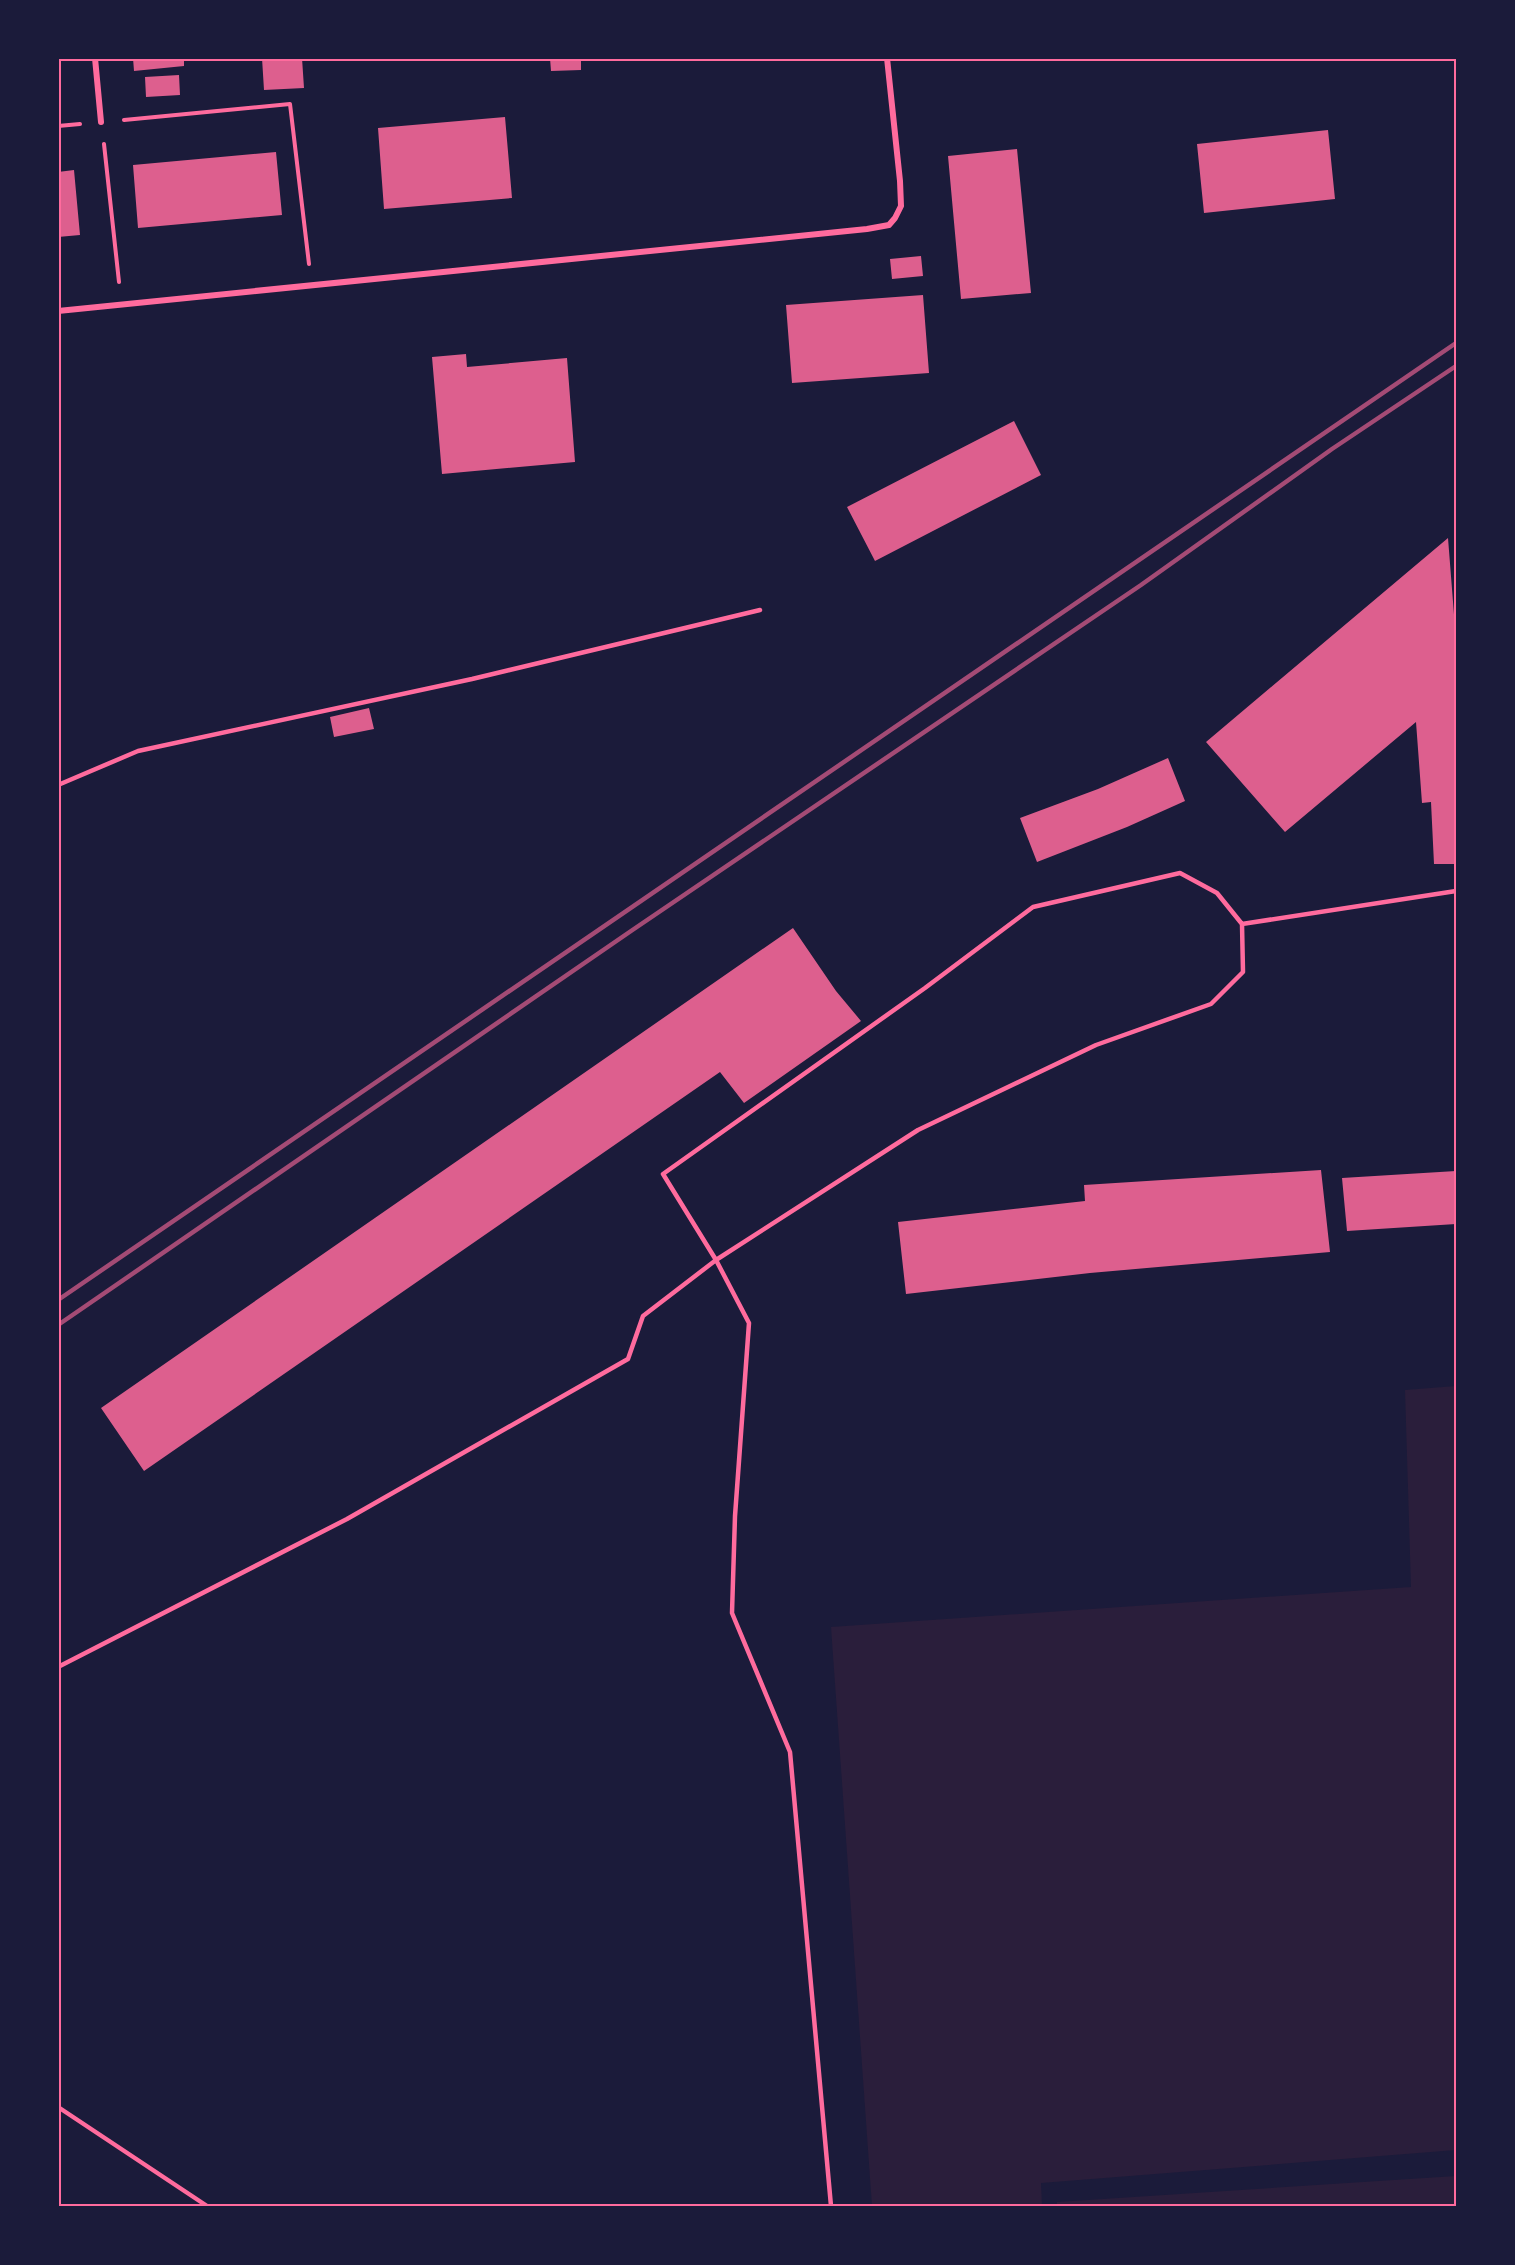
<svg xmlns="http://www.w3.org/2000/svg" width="1515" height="2265" viewBox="0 0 1515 2265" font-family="'Public Sans',sans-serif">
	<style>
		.green { fill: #2a1e3b }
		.building { fill: #dd5f8e }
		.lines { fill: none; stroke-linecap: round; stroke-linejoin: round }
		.path { stroke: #ff6b9d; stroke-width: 4 }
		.service { stroke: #ff6b9d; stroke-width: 4.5 }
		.minor { stroke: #ff6b9d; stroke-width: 6 }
		.rail { stroke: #a44b75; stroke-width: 4.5 }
		.neatline { fill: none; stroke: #ff6b9d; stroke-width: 2 }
	</style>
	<rect width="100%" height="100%" fill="#1b1b3a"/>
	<path class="green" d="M1456,1386V2150L1041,2183L1042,2206H872L831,1627L1411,1587L1405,1390Z
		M1456,2176V2206H1057V2202Z"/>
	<path class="building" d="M133,58H184V66L134,71Z
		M262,58H302L304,88L264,90Z
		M550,58H581V70L551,71Z
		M179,75L180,95L146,97L145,77Z
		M505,117L512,198L384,209L378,128Z
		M1328,130L1335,199L1204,213L1197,144Z
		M1017,149L1031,293L961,299L948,156Z
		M276,152L282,215L138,228L133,165Z
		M74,170L80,235L58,237V172Z
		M921,256L923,276L892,279L890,259Z
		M923,295L929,373L792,383L786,305Z
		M466,354L467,367L567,358L575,462L442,474L432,357Z
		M1014,421L1041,475L875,561L847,507Z
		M1448,538L1456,640V864H1434L1431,802L1422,803L1416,722L1285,832L1206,742Z
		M369,708L374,729L334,737L330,717Z
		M1168,758L1185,801L1127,827L1037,862L1020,818L1098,789Z
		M793,928L836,991L861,1021L744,1103L720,1072L144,1471L101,1408Z
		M1321,1170L1330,1252L1090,1273L906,1294L898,1222L1085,1201L1084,1185Z
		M1456,1171V1224L1347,1231L1342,1178Z"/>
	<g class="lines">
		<path class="path" d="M124,120L290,104L309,264
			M58,126L80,124
			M104,144L119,282"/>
		<path class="service" d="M58,785L138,751L472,679L760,610
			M58,1667L347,1519L628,1359L643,1316L716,1260L663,1174L925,988L1033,907L1180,873L1217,893L1242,924L1456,891
			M58,2107L207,2206
			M831,2206L790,1752L732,1613L735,1516L749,1323L716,1260L918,1130L1096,1045L1211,1004L1243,972L1242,924"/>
		<path class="minor" d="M95,58L101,122
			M58,311L867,229L889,225L895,218L901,206L900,181L887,58"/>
		<path class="rail" d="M58,1300L1456,343
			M58,1325L631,931L1141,585L1332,449L1456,366"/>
	</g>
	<rect width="1515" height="2265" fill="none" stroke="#1b1b3a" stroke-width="120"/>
	<rect x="60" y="60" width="1395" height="2145" class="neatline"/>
</svg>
